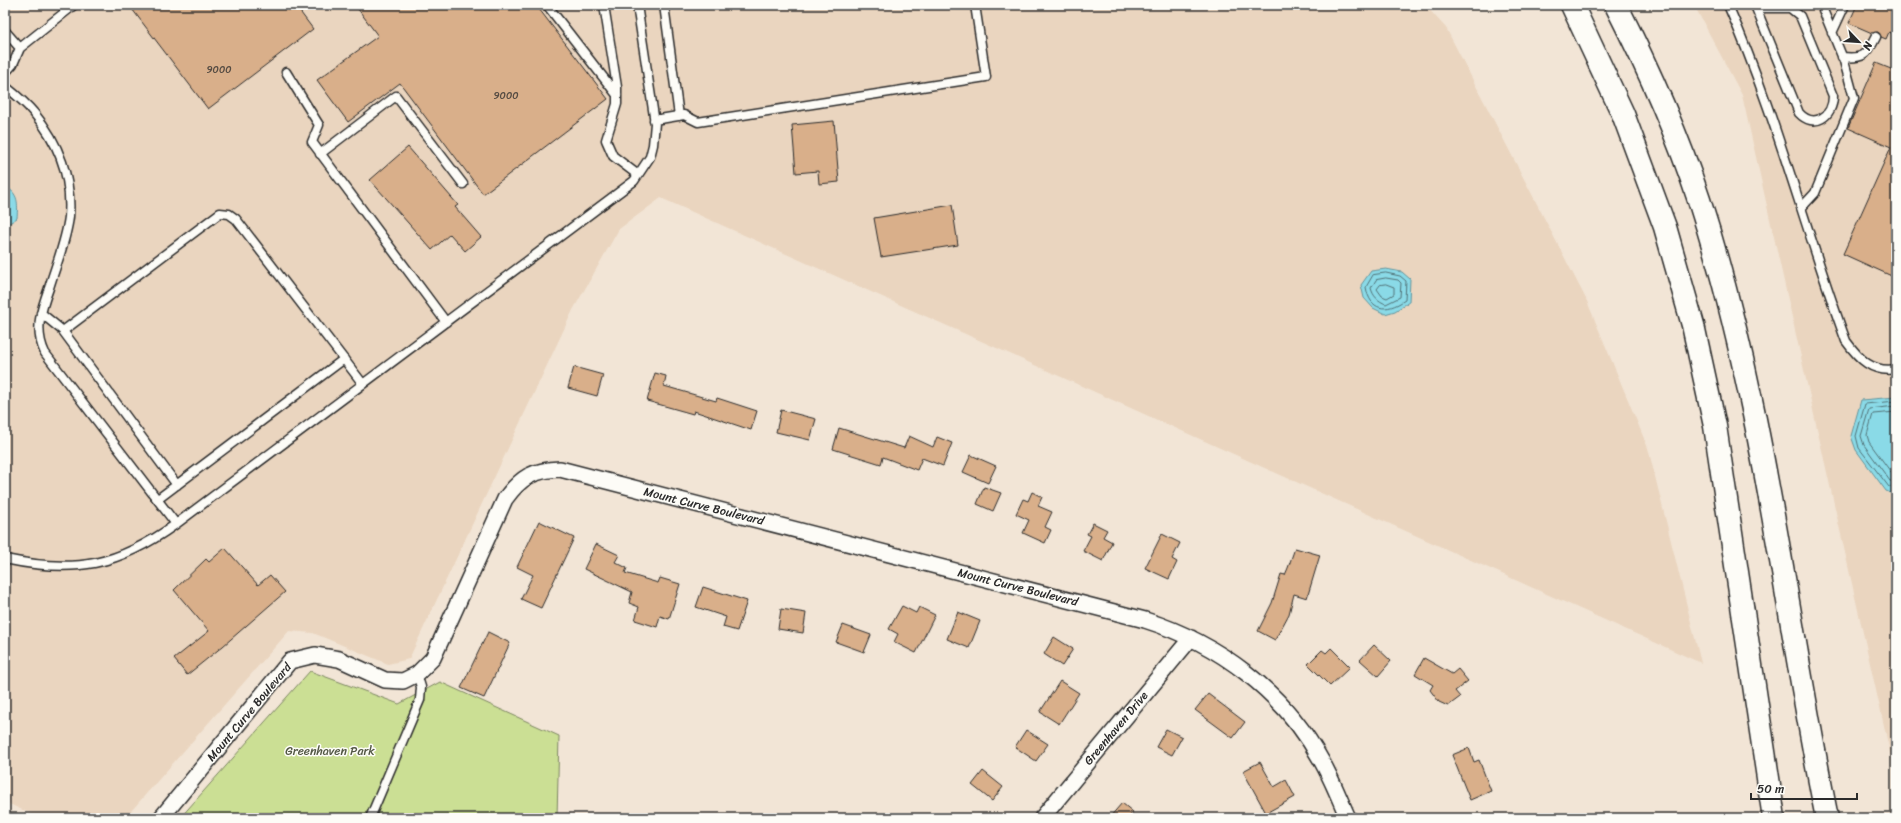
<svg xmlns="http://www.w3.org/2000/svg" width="1901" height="823" viewBox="0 0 1901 823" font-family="Sriracha,sans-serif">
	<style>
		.built { fill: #ead5bf }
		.green { fill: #cbdf94; stroke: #7b8560 }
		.water { fill: #8adae7; stroke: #64949c }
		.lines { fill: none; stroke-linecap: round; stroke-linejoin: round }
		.shore { stroke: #517176; stroke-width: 1 }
		.building { fill: #d9af8a; stroke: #2b2b2b }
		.service-casing { stroke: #2b2b2b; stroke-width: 11 }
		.minor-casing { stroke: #2b2b2b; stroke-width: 18 }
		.motorway-casing { stroke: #2b2b2b; stroke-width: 25 }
		.service { stroke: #fdfcf7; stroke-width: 8 }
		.minor { stroke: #fdfcf7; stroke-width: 15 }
		.motorway { stroke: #fdfcf7; stroke-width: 22 }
		.labels { text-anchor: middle; stroke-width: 3; stroke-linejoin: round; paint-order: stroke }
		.number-label { font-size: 10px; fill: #564c43 }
		.street-label { font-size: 12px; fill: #2b2b2b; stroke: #fdfcf7 }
		.park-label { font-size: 12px; fill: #535845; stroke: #fdfcf7 }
	</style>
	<rect width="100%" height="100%" fill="#f2e5d6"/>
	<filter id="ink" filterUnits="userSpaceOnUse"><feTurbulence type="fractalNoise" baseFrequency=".025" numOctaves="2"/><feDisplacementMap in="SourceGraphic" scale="8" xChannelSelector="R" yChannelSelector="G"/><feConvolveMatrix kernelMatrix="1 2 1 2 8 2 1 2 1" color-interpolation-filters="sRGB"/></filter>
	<g filter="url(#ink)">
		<path class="built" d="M5,5H1425L1446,28L1586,299L1648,448L1701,663L661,198L619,229L573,310L409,659L388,664L313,633L289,631L125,818H40L5,802Z
			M1694,5H1896V779L1742,95Z"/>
		<path class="green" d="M310,671L399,704L440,682L559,736L557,818H180Z"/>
		<path class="water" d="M5,186C19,194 18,203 17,218L5,226Z
			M1386,269L1402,272L1410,279L1409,302L1395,311L1385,314L1373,308L1364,298L1361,285L1371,271Z
			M1896,397V488L1893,494L1886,491L1856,450L1851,436L1861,400Z"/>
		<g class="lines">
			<path class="shore" d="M1386,273L1400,276L1406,281L1405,300C1386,313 1370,311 1366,287L1373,275Z
				M1386,278L1398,280L1401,283L1400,297L1386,304C1378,301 1373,296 1371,288L1376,280Z
				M1386,284L1394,287V294L1387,298L1382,296L1377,289L1380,285Z
				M1896,401L1865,404L1856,436L1859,448L1889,487H1896
				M1896,406L1869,409L1861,436L1864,445L1890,481L1896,482
				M1896,412L1873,414L1867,435L1869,442L1893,475L1896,476"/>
		</g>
		<path class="building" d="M129,5H295L313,29L208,109Z
			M355,5H536L608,99L483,194L400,83L348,122L317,80L378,36Z
			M1857,5H1896V35L1889,32L1886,39L1881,37L1878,32L1872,33L1849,23Z
			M1876,63L1896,71V278L1843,254L1891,147L1848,128Z
			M834,121L839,182L819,184L818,171L796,173L792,125Z
			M408,147L458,205L455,207L481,237L465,251L450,234L432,250L370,180Z
			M952,205L958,245L881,257L874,218Z
			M574,367L603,375L597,396L568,388Z
			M655,373L666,376L664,386L716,401L717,398L757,411L751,430L694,411L693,414L647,401Z
			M781,410L816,419L810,440L776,432Z
			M839,428L904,448L909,436L933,447L937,437L952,443L943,466L922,458L917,470L883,457L881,464L833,449Z
			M971,455L996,466L988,483L963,472Z
			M984,487L1001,493L993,511L977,504Z
			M1032,492L1042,497L1038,506L1052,512L1045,527L1051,530L1045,543L1023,533L1029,520L1016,514L1023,499L1028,501Z
			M539,521L574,538L541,608L521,599L533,575L517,567Z
			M1093,523L1107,530L1103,537L1112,542L1103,561L1083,551L1091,536L1087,534Z
			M1162,534L1180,543L1172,559L1177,562L1169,579L1145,568Z
			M596,544L619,555L615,562L627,568L625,573L658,583L660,578L680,584L669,619L660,616L657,627L635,620L639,607L629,603L632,592L584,569Z
			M225,548L258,585L270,575L285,592L223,646L187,675L174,659L209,631L174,590L206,559L209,562Z
			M1295,548L1320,555L1307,598L1294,594L1289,614L1275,640L1258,631L1272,603L1281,574L1285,575L1288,568Z
			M703,587L747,601L737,631L723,627L726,617L696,607Z
			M902,606L916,613L919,607L935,615L916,653L894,642L898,634L889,629Z
			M781,609L806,613L803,633L778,629Z
			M958,612L980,621L969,648L947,639Z
			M843,625L871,635L864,652L836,642Z
			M488,632L510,643L484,698L461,688Z
			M1054,637L1073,649L1062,666L1044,654Z
			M1374,645L1391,661L1378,676L1360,660Z
			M1331,648L1350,667L1330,686L1308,664L1322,650L1326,653Z
			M1424,658L1452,674L1458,669L1468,681L1455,691L1460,697L1448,706L1439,702L1430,690L1433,685L1415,674Z
			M1060,681L1079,693L1059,724L1040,712Z
			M1208,694L1245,722L1233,738L1195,710Z
			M1166,729L1182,737L1172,755L1156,747Z
			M1026,730L1048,744L1036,761L1015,747Z
			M1469,748L1474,762L1479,760L1491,791L1470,800L1452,755Z
			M1260,762L1274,787L1286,780L1295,797L1266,813L1243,771Z
			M983,771L1003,787L992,801L972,785Z
			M1122,803L1133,812L1128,818H1109Z"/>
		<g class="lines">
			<defs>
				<path id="service" d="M547,5L617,95
					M604,5L617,87V104L606,140L613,156L638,175
					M664,5L679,116
					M1728,5C1776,114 1805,230 1846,341C1859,359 1872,373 1896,369
					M1756,5V8L1799,113C1814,129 1833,117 1833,96L1800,16L1790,8H1756
					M5,31L20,48
					M1832,33L1845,5
					M1842,57C1863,59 1867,56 1876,37
					M286,72L319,125L312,142L446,322
					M5,73L13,64L20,48L74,5
					M5,86C15,94 26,103 34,113C59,143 72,179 69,217C66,241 56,265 49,288C41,310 34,330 45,353L176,524
					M654,120L684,115L698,122L986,77L975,5
					M320,154L396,96L463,184
					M1802,207L1815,193L1854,98L1844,61L1821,5
					M41,313L63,331L177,485
					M63,331L220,213L229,214L236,219L363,384
					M158,499L344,359
					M5,559C75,574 118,566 176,524L634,181L650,157L653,145L655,123L637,5
					M370,818L420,700L421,687L417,674"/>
				<path id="minor" d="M161,818L290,661L315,655L339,659L385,680L403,681L417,674L433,658L505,499C521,477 533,470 560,469L1145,620C1218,643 1284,692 1321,760C1332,779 1339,798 1348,818
					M1042,818L1191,638"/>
				<path id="motorway" d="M1572,5L1623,114L1665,227L1693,325L1715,426L1774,818
					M1616,5C1648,68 1677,133 1699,200C1764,400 1785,612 1827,818"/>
			</defs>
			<use href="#service" class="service-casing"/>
			<use href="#minor" class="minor-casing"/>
			<use href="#motorway" class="motorway-casing"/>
			<use href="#service" class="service"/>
			<use href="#minor" class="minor"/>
			<use href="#motorway" class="motorway"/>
		</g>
	</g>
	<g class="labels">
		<g class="number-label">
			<text x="219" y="73">9000</text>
			<text x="506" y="99">9000</text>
		</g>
		<g class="street-label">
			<text transform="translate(704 506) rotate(14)" y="4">Mount Curve Boulevard</text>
			<text transform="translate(1018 587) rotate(14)" y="4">Mount Curve Boulevard</text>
			<text transform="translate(249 712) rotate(-50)" y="4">Mount Curve Boulevard</text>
			<text transform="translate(1116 728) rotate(-50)" y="4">Greenhaven Drive</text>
		</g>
		<g class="park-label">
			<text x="330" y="755">Greenhaven Park</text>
		</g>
	</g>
	<rect width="1901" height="823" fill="none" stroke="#fdfcf7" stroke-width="20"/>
	<rect x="10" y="10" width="1881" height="803" fill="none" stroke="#2b2b2b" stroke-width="1.5" filter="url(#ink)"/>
	<g transform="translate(1859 42) rotate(115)" stroke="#fdfcf7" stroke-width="3" paint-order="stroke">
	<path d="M0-3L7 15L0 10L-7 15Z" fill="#2b2b2b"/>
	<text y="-6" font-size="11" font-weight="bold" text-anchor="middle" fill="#2b2b2b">N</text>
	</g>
	<path d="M1751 793v6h106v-6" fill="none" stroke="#2b2b2b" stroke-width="2"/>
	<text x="1757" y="793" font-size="12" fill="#2b2b2b" stroke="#fdfcf7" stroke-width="3" paint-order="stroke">50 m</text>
</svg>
